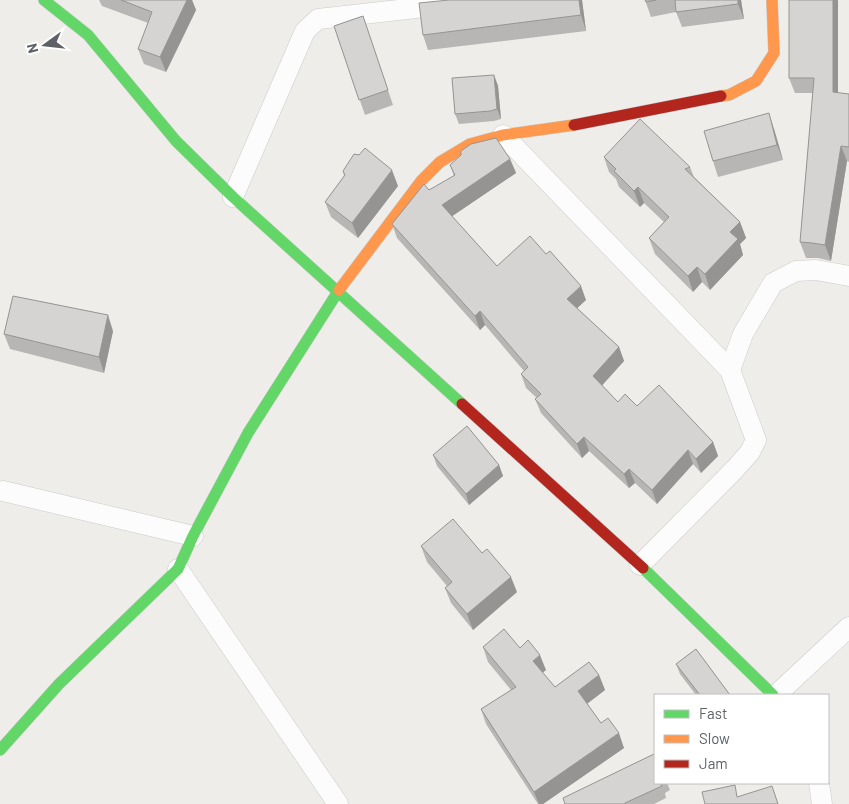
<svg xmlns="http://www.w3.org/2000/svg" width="849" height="804" viewBox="0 0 849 804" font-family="Barlow,sans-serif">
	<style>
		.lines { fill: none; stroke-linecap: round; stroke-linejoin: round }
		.street-casing { stroke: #cacbcb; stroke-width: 21 }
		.fast-casing { stroke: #c9c9ca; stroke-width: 12 }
		.slow-casing { stroke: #c9c9ca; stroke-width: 12 }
		.jam-casing { stroke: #c9c9ca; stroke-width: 12 }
		.street { stroke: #fcfcfc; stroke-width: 20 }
		.fast { stroke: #63d668; stroke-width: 11 }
		.slow { stroke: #ff974d; stroke-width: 11 }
		.jam { stroke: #b3261e; stroke-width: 11 }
		.wall { fill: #b7b6b5 }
		.shaded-wall { fill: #959493 }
		.building { fill: #d5d4d2; stroke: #959493 }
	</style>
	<rect width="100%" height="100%" fill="#eeede9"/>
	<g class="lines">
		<defs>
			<path id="street" d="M503,135L730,370
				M233,197L305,31L318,19L487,0
				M3,491L193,536
				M640,565L735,469L750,452L756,440L730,370L743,334L773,283L796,271L816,270L849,276
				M178,569L338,804
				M776,695L849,627
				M819,783L822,804"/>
			<path id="fast" d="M44,0L88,35L176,141L233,197L462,404
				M643,568L773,695
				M0,750L59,684L178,569L193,536L248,433L339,290"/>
			<path id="slow" d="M721,96L729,95L756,81L774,53L772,0
				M339,290L421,181L440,162L470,144L503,135L574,125"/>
			<path id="jam" d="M574,125L721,96
				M462,404L643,568"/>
		</defs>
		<use href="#street" class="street-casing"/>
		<use href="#fast" class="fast-casing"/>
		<use href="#slow" class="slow-casing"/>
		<use href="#jam" class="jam-casing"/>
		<use href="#street" class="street"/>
		<use href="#fast" class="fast"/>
		<use href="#slow" class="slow"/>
		<use href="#jam" class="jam"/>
	</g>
	<path class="wall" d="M99,0H192L196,10L166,72L144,64L138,49L148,23L102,6Z
		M449,0H582L586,31L428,50L423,35Z
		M645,0H741L744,19L682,27L676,12L651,17Z
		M789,0H838V93L849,94V162L847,161L831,261L818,258H806L800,242L813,93H795L789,78Z
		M363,16L393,105L365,115L334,26Z
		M494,75L498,86L501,119L494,121L459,124L455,114Z
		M774,129L783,160L718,177L713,161Z
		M604,157L690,167L694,177L740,222L746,238L740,244L743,255L710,290L702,282L693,292L655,254L649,238L664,222L644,203L640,207L619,187L616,179L609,172Z
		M510,159L516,173L452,216L497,266L586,300L577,308L619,347L624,361L602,385L618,402L637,406L713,442L718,456L701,473L693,464L657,504L635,483L629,488L589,451L582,458L541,413L535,399L537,398L526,388L521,374L524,371L485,325L480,330L397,238L392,224L454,176L450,165Z
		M343,171L398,186L358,238L331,217L325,202L344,176Z
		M113,331L104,373L10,349L4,334Z
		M433,455L499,465L503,476L469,505L437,466Z
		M421,546L517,592L473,630L451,603L445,588L447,586L427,562Z
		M483,647L520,648L546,670L542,673L555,687L599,675L605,690L587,704L601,723L624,748L543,804H538L486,724L481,709L511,690L488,662Z
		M696,649L730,695H696L680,674L676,664Z
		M655,783H667L670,790L665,793L666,798L654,804H565Z"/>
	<path class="shaded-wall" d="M187,0H192L196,10L166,72L160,57Z
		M579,0H582L586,31L581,15Z
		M738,0H741L744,19L738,4Z
		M833,0H838V108L833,92Z
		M494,75L498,86L501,119L497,109Z
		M769,113L774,129L783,160L777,145Z
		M841,146L847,161L831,261L825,245Z
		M510,159L516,173L448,219L442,205Z
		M392,170L398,186L358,238L352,223Z
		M638,187L644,203L640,207L634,191Z
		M740,222L746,238L740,244L743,255L710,290L705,274L730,232Z
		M697,267L702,282L693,292L688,276Z
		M581,286L586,300L572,313L567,299Z
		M480,311L485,325L480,330L475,316Z
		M108,315L113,331L104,373L99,357Z
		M619,347L624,361L598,390L593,376Z
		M584,437L589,451L582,458L577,444Z
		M713,442L718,456L701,473L696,459Z
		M688,450L693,464L657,504L652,490Z
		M499,465L503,476L469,505L466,494Z
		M629,469L635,483L629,488L624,474Z
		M511,577L517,592L473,630L467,614Z
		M540,655L546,670L538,676L533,661Z
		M599,675L605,690L584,706L578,691Z
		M619,733L624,748L543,804H539L534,792Z"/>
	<path class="building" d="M121,0H187L160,57L138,49L152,12Z
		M449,0H579L581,15L423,35L419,3Z
		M645,0H656L646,2Z
		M675,0H738V4L676,12Z
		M789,0H833V92L849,94V147L841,146L825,245L812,243L800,242L814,78H789Z
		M363,16L388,90L359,100L334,26Z
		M494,75L497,109L490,111L455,114L452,78Z
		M769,113L777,145L713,161L704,131Z
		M640,119L690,167L685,169L740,222L730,232L738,239L705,274L697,267L688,276L649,238L669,217L638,187L634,191L614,171L616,169L604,157Z
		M496,138L510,159L442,205L497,266L530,236L546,254L550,251L581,286L567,299L619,347L593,376L618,402L625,394L637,406L659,385L713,442L696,459L688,450L652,490L629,469L624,474L584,437L577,444L535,399L541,394L521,374L528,367L480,311L475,316L392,224L424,184L429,190L455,175L450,165L461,155V151L471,144Z
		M365,148L392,170L352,223L325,202L345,175L343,171L354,154L359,155Z
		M13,296L108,315L99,357L4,334Z
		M467,426L499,465L466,494L433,455Z
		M453,519L482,553L487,549L511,577L467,614L445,588L452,582L421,546Z
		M504,629L520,648L528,640L540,655L533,661L555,687L589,662L599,675L578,691L601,723L608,718L619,733L534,792L481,709L516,687L483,647Z
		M696,649L730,695H700L676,664Z
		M654,754L655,757V783H660L662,786L625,803V804H565L563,798Z
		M735,785L737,797L772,786L778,804H705L702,792Z"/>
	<rect x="654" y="694" width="175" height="90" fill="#ffffff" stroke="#bfc0c2"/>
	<rect x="664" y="710" width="25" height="8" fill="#63d668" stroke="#bfc0c2"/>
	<text x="699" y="719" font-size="15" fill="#5e6267">Fast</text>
	<rect x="664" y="735" width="25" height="8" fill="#ff974d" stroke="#bfc0c2"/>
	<text x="699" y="744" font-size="15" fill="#5e6267">Slow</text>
	<rect x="664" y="760" width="25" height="8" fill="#b3261e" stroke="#bfc0c2"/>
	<text x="699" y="769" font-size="15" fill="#5e6267">Jam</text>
	<g transform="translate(45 45) rotate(255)" stroke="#ffffff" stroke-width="4" paint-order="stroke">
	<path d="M0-4L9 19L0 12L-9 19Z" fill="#5e6267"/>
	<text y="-8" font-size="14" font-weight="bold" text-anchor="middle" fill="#5e6267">N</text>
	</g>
</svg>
